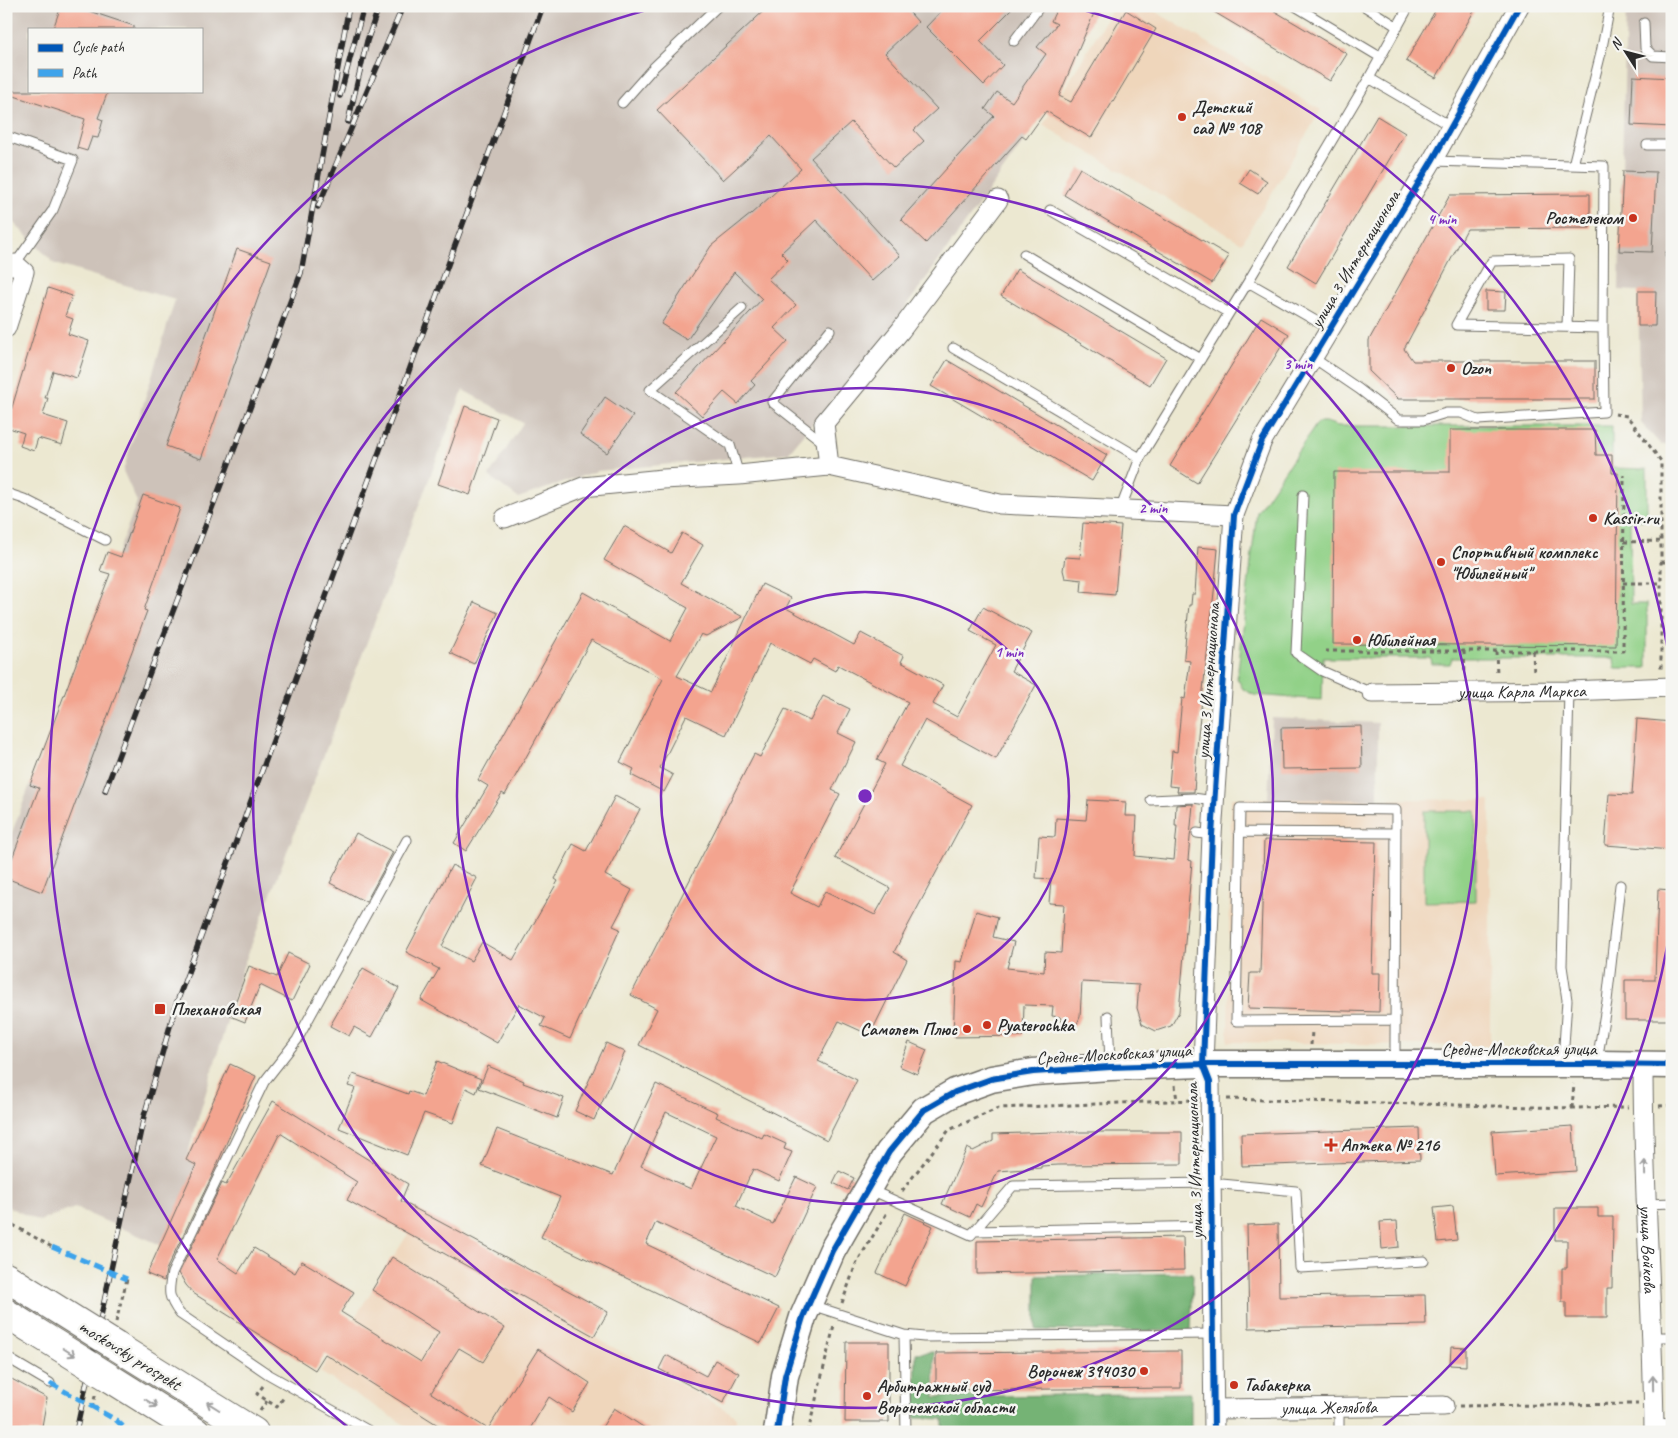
<svg xmlns="http://www.w3.org/2000/svg" width="1678" height="1438" viewBox="0 0 1678 1438" font-family="Caveat,sans-serif">
	<style>
		.built { fill: #efd6bb }
		.industrial { fill: #cdc2b9; fill-rule: evenodd }
		.green { fill: #92d188; stroke: #5e7e5a }
		.forest { fill: #75b374; stroke: #506f50 }
		.building { fill: #f3a48f; fill-rule: evenodd }
		.lines { fill: none; stroke-linecap: round; stroke-linejoin: round }
		.lane-casing { stroke: #6f6d65; stroke-width: 11 }
		.street-casing { stroke: #6f6d65; stroke-width: 21 }
		.secondary-casing { stroke: #6f6d65; stroke-width: 29 }
		.primary-casing { stroke: #6f6d65; stroke-width: 30 }
		.path { stroke: #6f6d65; stroke-width: 3; stroke-dasharray: 4 4; stroke-linecap: butt }
		.lane { stroke: #fff; stroke-width: 9 }
		.street { stroke: #fff; stroke-width: 19 }
		.secondary { stroke: #fff; stroke-width: 26 }
		.primary { stroke: #fff; stroke-width: 28 }
		.rail-casing { stroke: #2b2b2b; stroke-width: 5.5 }
		.rail { stroke: #f6f6f2; stroke-width: 4; stroke-dasharray: 11; stroke-linecap: butt }
		.primary-bridge-casing { stroke: #6f6d65; stroke-width: 30; stroke-linecap: butt }
		.primary-bridge { stroke: #fff; stroke-width: 28 }
		.quiet { stroke: #3ea3eb; stroke-width: 5; stroke-dasharray: 10 5; stroke-linecap: butt }
		.cycleway-casing { stroke: #f6f6f2; stroke-width: 9 }
		.cycleway { stroke: #0057b8; stroke-width: 6 }
		.oneway { stroke: #a0a0a0 }
		.ring { fill: none; stroke: #7b2cbf; stroke-width: 2.5 }
		.poi-dot { fill: #c8321e; stroke: #f6f6f2; stroke-width: 2 }
		.labels { text-anchor: middle; stroke-width: 5; stroke-linejoin: round; paint-order: stroke }
		.poi-label { font-size: 18px; font-weight: bold; fill: #2b2b2b; stroke: #f6f6f2; text-anchor: start }
		.street-label { font-size: 18px; fill: #2b2b2b; stroke: #f6f6f2 }
		.centre { fill: #7b2cbf; stroke: #f6f6f2; stroke-width: 2.5 }
		.ring-label { font-size: 15px; text-anchor: middle; font-weight: bold; fill: #7b2cbf; stroke: #f6f6f2; stroke-width: 5; stroke-linejoin: round; paint-order: stroke }
	</style>
	<rect width="100%" height="100%" fill="#f6f6f2"/>
	<filter id="ink" filterUnits="userSpaceOnUse"><feTurbulence type="fractalNoise" baseFrequency=".02" numOctaves="2"/><feDisplacementMap in="SourceGraphic" scale="10" xChannelSelector="R" yChannelSelector="G"/><feConvolveMatrix kernelMatrix="1 2 1 2 8 2 1 2 1" color-interpolation-filters="sRGB"/></filter>
	<filter id="wash" filterUnits="userSpaceOnUse"><feTurbulence type="fractalNoise" baseFrequency=".0096" numOctaves="4" result="noise"/><feDisplacementMap in="SourceGraphic" scale="20" xChannelSelector="R" yChannelSelector="G"/><feGaussianBlur stdDeviation="1.12" result="paint"/><feColorMatrix in="noise" values="0 0 0 0 0 0 0 0 0 0 0 0 0 0 0 0 0 1.4 0 .05"/><feComposite in="paint" operator="in"/></filter>
	<g filter="url(#wash)">
		<rect width="100%" height="100%" fill="#ece8d1"/>
		<path class="built" d="M1114,6H1146L1321,110L1242,243L1043,125Z
			M1231,798L1490,800V1046L1228,1042Z
			M408,1234L728,1411L736,1417V1432H416L320,1372Z"/>
		<path class="industrial" d="M6,6H1097L1087,29L1064,64L1042,116L885,336L788,453L597,471L518,498L489,476L523,423L463,390L243,967L186,1160L196,1165L161,1245L75,1208L39,1221L6,1206V848L137,502L123,471L175,300L55,264L6,215ZM29,29H201V91H29Z
			M1626,6H1672V441L1668,444L1661,445L1641,423L1638,291L1619,290Z
			M1272,718L1378,723V800L1268,799Z"/>
		<path class="green" d="M1318,422H1326L1338,426H1612V468L1647,469V520L1630,521L1631,604H1647V668H1615L1614,658H1452L1450,664H1432L1431,658H1323L1322,700L1254,695L1243,689L1237,678L1257,512Z
			M1424,811H1476V901L1424,902Z"/>
		<path class="forest" d="M1193,1273L1191,1331L1036,1330V1276Z
			M934,1352L935,1397L1191,1393V1432H943V1419L915,1418L916,1353Z"/>
		<g id="blocks">
			<path class="building" d="M61,6H74L134,26V29H53Z
				M769,6H904L918,22L885,53L937,109L914,130L924,141L894,168L851,122L811,158L900,256L872,281L816,220L781,253L788,260L768,279L796,305L774,328L788,341L751,381L755,385L738,404L724,392L702,416L676,392L762,299L734,272L687,340L661,324L711,246L751,214L801,169L771,136L723,180L657,110Z
				M946,6H1015L980,41L1003,65L984,85L926,27Z
				M1058,6H1097L1059,96L1071,102L1126,10L1156,29L1091,138L1046,111L1026,139L1022,136L926,243L901,219L994,116L985,109L997,92L1012,102L1046,54L1037,47L1057,24L1051,21Z
				M1204,6H1266L1347,54L1330,81Z
				M1438,6H1477L1436,78L1406,61Z
				M1633,76L1672,78V127L1631,125Z
				M8,91H108L98,118L103,120L98,138L92,137L87,151L77,148L85,119L8,94Z
				M1377,116L1405,133L1316,283L1288,266Z
				M1080,168L1229,256L1212,283L1064,195Z
				M1249,169L1267,181L1258,194L1240,183Z
				M1623,171L1656,172L1652,252L1619,251Z
				M1590,194V228L1467,229L1404,349L1413,361H1595V399H1398L1369,371V340L1450,195Z
				M237,249L271,261L201,459L166,446Z
				M1017,269L1166,358L1150,385L1001,296Z
				M48,288L72,296L65,316L73,319L68,334L89,341L77,378L53,371L45,398H48L43,415L68,423L62,445L38,438L34,451L20,446L24,433L6,427Z
				M1486,291L1506,292L1505,310H1486Z
				M1638,291H1656L1655,326H1638Z
				M1261,317L1289,334L1197,483L1170,466Z
				M947,360L1107,455L1092,481L931,386Z
				M605,397L633,416L607,453L580,434Z
				M465,406L497,418L470,495L438,484Z
				M1450,430H1595L1596,455H1612V473H1618L1616,646L1333,644L1334,472H1450Z
				M143,495L180,508L144,610L147,611L42,892L6,878V874L39,788L30,785L110,574L100,571L107,552L121,557Z
				M1083,523L1121,526L1115,595L1081,592L1082,580L1065,578L1063,570L1065,557L1080,558Z
				M624,526L671,553L682,533L703,545L681,583L743,617L706,636L701,634L677,676L711,692L762,584L791,598L786,608L854,645L861,633L904,656L901,662L943,685L933,704L957,717L996,645L970,631L983,607L1032,633L1011,671L1036,685L996,759L925,720L900,766L972,805L894,952L907,960L870,1035L839,1021L818,1061L857,1080L827,1140L639,1045L657,1009L631,995L754,754L760,757L785,709L810,721L823,696L850,709L838,733L856,742L832,790L840,794L790,893L817,907L825,891L875,915L890,888L835,858L885,764L877,760L908,702L838,665L835,671L813,659L810,664L770,643L726,735L686,716L660,768L673,775L664,792L631,775L634,769L620,762L663,679L591,640L505,795L502,793L466,851L454,843L488,786L478,780L583,592L670,641L688,608L604,560Z
				M1198,547L1218,549L1215,583L1198,735L1194,792H1177L1178,787L1169,786L1172,751L1177,752L1182,698L1185,699L1190,661L1184,660V655L1189,605H1191L1192,594H1195Z
				M474,602L498,613L474,664L450,653Z
				M1637,719L1672,722V850L1605,845L1609,794L1632,795Z
				M1361,726L1362,768L1282,769L1281,728Z
				M615,796L640,809L605,875L632,890L613,926L620,929L570,1039L541,1026L545,1018L519,1004L497,1043L421,1000L439,969L406,952L452,865L477,878L442,946L471,961L482,942L513,960L558,881L555,879L573,844L586,851Z
				M1088,800L1126,802L1125,816H1137L1135,856L1174,860L1177,826H1175L1176,805L1193,804L1188,860L1192,861L1179,1012L1171,1026L1156,1031L1142,1024L1137,1008L1139,985L1082,982L1080,1017L1077,1024L1070,1027L1063,1024L1060,1017L1052,1016L1053,1006L1024,1005L1023,1036L953,1037L956,961L962,962L976,911L998,917L993,937L1014,942L1007,968L1044,972L1045,952L1061,953L1064,904L1049,903L1051,879L1036,878L1039,836L1055,837L1056,818L1086,820Z
				M356,833L393,852L366,902L330,883Z
				M1264,840L1376,842L1372,973H1380L1379,1012L1248,1008L1250,973H1260Z
				M1658,889L1672,890V1020H1625V980H1655Z
				M288,953L310,964L292,1001L260,985L245,1022L230,1016L249,966L277,977Z
				M363,968L399,988L372,1037L354,1027L349,1036L330,1026Z
				M909,1042L927,1050L917,1074L899,1066Z
				M606,1043L625,1052L594,1120L575,1111Z
				M437,1061L481,1079L476,1093L466,1088L453,1123L424,1113L407,1155L339,1128L355,1088L348,1086L353,1074L408,1094L409,1091L423,1096Z
				M230,1064L256,1076L211,1178L166,1270L164,1281L147,1274L196,1165L186,1160Z
				M488,1066L524,1081L523,1083L564,1098L557,1118L479,1088Z
				M656,1084L718,1113L716,1117L762,1138L764,1134L786,1144L784,1149L792,1152L779,1181L753,1169L736,1206L773,1224L796,1177L817,1187L775,1277L656,1222L646,1244L779,1308L761,1343L541,1237L560,1197L482,1166L497,1129L613,1175ZM666,1112L716,1136L691,1189L641,1166Z
				M273,1101L408,1184L401,1201L608,1312L594,1336L347,1200L357,1182L280,1133L217,1259L238,1273L254,1248L295,1273L302,1261L354,1292L341,1312L421,1362L439,1332L372,1290L392,1257L505,1328L483,1362L459,1348L431,1393L488,1429L538,1349L590,1383L572,1412L549,1397L528,1432H449L325,1354L315,1370L193,1293L186,1285L179,1273L222,1183L226,1185Z
				M1573,1126L1576,1171L1495,1176L1492,1131Z
				M1419,1128L1420,1160L1242,1166L1241,1134Z
				M1054,1132H1182V1164L1058,1165L1041,1166V1168L998,1171L981,1207L976,1204L970,1217L942,1204L967,1148L973,1151L993,1141V1134Z
				M839,1171L854,1178L848,1190L833,1183Z
				M1453,1206L1457,1240L1438,1242L1434,1208Z
				M1555,1208H1598V1217H1613L1612,1288H1607V1318H1566V1302H1562V1268H1567V1240H1555Z
				M905,1213L933,1226L905,1286L877,1273Z
				M1397,1221L1399,1247L1382,1249L1380,1222Z
				M1278,1224L1279,1297L1425,1295L1426,1325L1249,1328L1247,1225Z
				M1183,1237L1184,1270L977,1274V1241Z
				M846,1342H889V1422H845Z
				M1451,1347L1466,1348V1366L1450,1365Z
				M1181,1351V1388L936,1390V1353Z
				M666,1355L706,1376L715,1360L739,1373L723,1403L659,1369Z
				M6,1376L47,1398L41,1432H6Z
				M614,1408L651,1432H599Z"/>
		</g>
	</g>
	<g filter="url(#ink)">
		<use href="#blocks" fill-opacity="0" stroke="#6f6d65" stroke-width="1"/>
		<g class="lines">
			<defs>
				<path id="lane" d="M1295,6L1380,57
					M1364,6L1398,27
					M1644,23L1645,48L1653,56L1672,57
					M1014,41L1040,6
					M1369,78L1452,127
					M622,103L653,68L718,6
					M6,136L73,160L53,210L15,264
					M1647,145H1672
					M1433,161L1604,166L1603,328L1456,325L1492,261L1569,259L1567,327
					M1573,165L1601,53L1610,6
					M1050,210L1229,313
					M1024,254L1201,359
					M1670,255H1672
					M1248,282L1330,329
					M953,348L1140,458
					M1312,357L1359,389L1399,420H1423L1446,413H1461L1478,420L1604,412L1603,328
					M824,443L772,402L830,330
					M739,475L730,445L650,390L742,308
					M6,493L24,499L105,540
					M1303,495L1296,653L1322,671L1372,693
					M1120,510L1140,458L1248,282L1369,78L1409,6
					M1151,800L1193,798L1215,801
					M1239,832L1395,833
					M1197,833L1212,835
					M1108,1016L1110,1064
					M1395,1061V1044L1396,810L1240,808L1236,1021L1395,1020
					M1563,1061L1567,1000L1562,966L1569,691
					M1597,1061L1607,1001L1620,885
					M871,1190L971,1235L1013,1186L1211,1183L1296,1191L1300,1268L1424,1261
					M1646,1204L1672,1203
					M974,1231L1212,1226
					M811,1305L904,1335L924,1337L1213,1334
					M904,1335L906,1432
					M1652,1337H1672
					M6,1357L50,1383
					M1339,1407V1432
					M1654,1423L1672,1424
					M371,1432L268,1374L180,1314C168,1298 168,1292 172,1273L264,1082L297,1040L407,840"/>
				<g id="street">
					<path d="M6,266L15,264L24,272L6,328"/>
					<path d="M829,466L824,423L901,330L998,200"/>
					<path d="M505,518L583,487L663,479L739,475L829,466L1000,504L1234,515"/>
					<path id="s1" d="M1372,693L1569,691L1672,687"/>
					<path id="s2" d="M1643,1065C1643,1188 1653,1309 1654,1432"/>
					<path id="s3" d="M1214,1409L1444,1406"/>
					<path d="M1214,1432L1210,1082L1203,1064L1212,835L1234,515L1262,441L1432,161L1519,6"/>
				</g>
				<path id="secondary" d="M777,1432L785,1376L803,1317L832,1251L889,1152L924,1110L955,1092L991,1079L1033,1072L1110,1067L1203,1064H1597L1672,1065"/>
				<path id="primary" d="M6,1277L36,1296
					M6,1313L28,1327
					M116,1346L254,1432
					M110,1378L196,1432"/>
			</defs>
			<use href="#lane" class="lane-casing"/>
			<use href="#street" class="street-casing"/>
			<use href="#secondary" class="secondary-casing"/>
			<use href="#primary" class="primary-casing"/>
			<path class="path" d="M1615,414L1627,416L1661,461V671
				M1624,542L1661,541
				M1661,562H1672
				M1623,583H1661
				M1325,651H1623L1624,475
				M1464,651L1465,675
				M1496,651L1497,675
				M1533,651L1534,675
				M1311,1045L1312,1031
				M1175,1085L1177,1101
				M1227,1099L1572,1108L1628,1107
				M1659,1106L1672,1105
				M1572,1108L1574,1084
				M902,1191L949,1130L999,1108L1193,1100
				M6,1221L52,1247
				M842,1303L856,1264L888,1211
				M116,1322L127,1279
				M263,1386L257,1394L277,1407L284,1397
				M1459,1406L1638,1404
				M92,1407L96,1393
				M260,1411L267,1401
				M808,1432L834,1326"/>
			<use href="#lane" class="lane"/>
			<use href="#street" class="street"/>
			<use href="#secondary" class="secondary"/>
			<use href="#primary" class="primary"/>
			<defs>
				<path id="rail" d="M340,96L364,6
					M348,122L367,41L379,6
					M318,207L403,6
					M105,791L301,273L349,6
					M76,1432L144,1116L177,1002L543,6"/>
			</defs>
			<use href="#rail" class="rail-casing"/>
			<use href="#rail" class="rail"/>
			<defs>
				<path id="primary-bridge" d="M36,1296L116,1346
					M28,1327L110,1378"/>
			</defs>
			<use href="#primary-bridge" class="primary-bridge-casing"/>
			<use href="#primary-bridge" class="primary-bridge"/>
			<path class="quiet" d="M52,1247L127,1279
				M50,1383L116,1420L129,1432"/>
			<defs>
				<path id="cycleway" d="M777,1432L785,1376L803,1317L832,1251L889,1152L924,1110L955,1092L991,1079L1033,1072L1110,1067L1203,1064H1597L1672,1065
					M1214,1432L1210,1082L1203,1064L1212,835L1234,515L1262,441L1432,161L1519,6"/>
			</defs>
			<use href="#cycleway" class="cycleway-casing"/>
			<use href="#cycleway" class="cycleway"/>
		</g>
		<defs><path id="oneway-shaft" d="M-6 0H5M1.5-3L5.5 0L1.5 3" fill="none" stroke-width="1.6" stroke-linecap="round" stroke-linejoin="round" transform="scale(1.25)"/></defs>
		<g class="oneway">
			<use href="#oneway-shaft" transform="translate(1645 1168) rotate(-91)"/>
			<use href="#oneway-shaft" transform="translate(69 1352) rotate(32)"/>
			<use href="#oneway-shaft" transform="translate(1653 1383) rotate(-91)"/>
			<use href="#oneway-shaft" transform="translate(151 1403) rotate(32)"/>
			<use href="#oneway-shaft" transform="translate(213 1406) rotate(-148)"/>
		</g>
	</g>
	<g class="ring">
		<circle cx="865" cy="796" r="204"/>
		<circle cx="865" cy="796" r="408"/>
		<circle cx="865" cy="796" r="612"/>
		<path d="M1671 924A816 816 0 0 1 1379 1430M351 1430A816 816 0 0 1 654 8M1076 8A816 816 0 0 1 1671 668"/>
	</g>
	<g class="poi-dot">
		<circle cx="1182" cy="117" r="5"/>
		<circle cx="1633" cy="218" r="5"/>
		<circle cx="1451" cy="368" r="5"/>
		<circle cx="1593" cy="518" r="5"/>
		<circle cx="1441" cy="562" r="5"/>
		<circle cx="1357" cy="640" r="5"/>
		<rect x="154" y="1003" width="12" height="12" rx="2.5"/>
		<circle cx="987" cy="1025" r="5"/>
		<circle cx="967" cy="1029" r="5"/>
		<path d="M1328.5 1137.5h5v5h5v5h-5v5h-5v-5h-5v-5h5z"/>
		<circle cx="1144" cy="1371" r="5"/>
		<circle cx="1234" cy="1385" r="5"/>
		<circle cx="867" cy="1396" r="5"/>
	</g>
	<g class="labels">
		<g class="poi-label">
			<text x="1192" y="113">Детский<tspan x="1192" dy="21">сад № 108</tspan></text>
			<text x="1623" y="224" text-anchor="end">Ростелеком</text>
			<text x="1461" y="374">Ozon</text>
			<text x="1603" y="524">Kassir.ru</text>
			<text x="1451" y="558">Спортивный комплекс<tspan x="1451" dy="21">"Юбилейный"</tspan></text>
			<text x="1367" y="646">Юбилейная</text>
			<text x="171" y="1015">Плехановская</text>
			<text x="997" y="1031">Pyaterochka</text>
			<text x="957" y="1035" text-anchor="end">Самолет Плюс</text>
			<text x="1341" y="1151">Аптека № 216</text>
			<text x="1134" y="1377" text-anchor="end">Воронеж 394030</text>
			<text x="1244" y="1391">Табакерка</text>
			<text x="877" y="1392">Арбитражный суд<tspan x="877" dy="21">Воронежской области</tspan></text>
		</g>
		<g class="street-label">
			<text transform="translate(1355 259) rotate(-59)" y="6">улица 3 Интернационала</text>
			<text transform="translate(1208 681) rotate(-86)" y="6">улица 3 Интернационала</text>
			<text dy="6" stroke="none"><textPath href="#s1" startOffset="150">улица Карла Маркса</textPath></text>
			<text x="1519" y="1055">Средне-Московская улица</text>
			<text transform="translate(1114 1054) rotate(-3)" y="6">Средне-Московская улица</text>
			<text transform="translate(1194 1161) rotate(-92)" y="6">улица 3 Интернационала</text>
			<text dy="6" stroke="none"><textPath href="#s2" startOffset="184">улица Войкова</textPath></text>
			<text transform="translate(130 1355) rotate(32)" y="6">moskovsky prospekt</text>
			<text dy="6" stroke="none"><textPath href="#s3" startOffset="115">улица Желябова</textPath></text>
		</g>
	</g>
	<circle cx="865" cy="796" r="8" class="centre"/>
	<g class="ring-label">
		<text x="1442" y="224">4 min</text>
		<text x="1298" y="369">3 min</text>
		<text x="1153" y="513">2 min</text>
		<text x="1009" y="657">1 min</text>
	</g>
	<rect width="1678" height="1438" fill="none" stroke="#f6f6f2" stroke-width="25"/>
	<rect x="28" y="28" width="175" height="65" fill="#f6f6f2" stroke="#a5a5a2"/>
	<rect x="38" y="44" width="25" height="8" fill="#0057b8" stroke="#a5a5a2"/>
	<text x="72" y="52" font-size="15" fill="#2b2b2b">Cycle path</text>
	<rect x="38" y="69" width="25" height="8" fill="#3ea3eb" stroke="#a5a5a2"/>
	<text x="72" y="78" font-size="15" fill="#2b2b2b">Path</text>
	<g transform="translate(1626 52) rotate(306)" stroke="#f6f6f2" stroke-width="4" paint-order="stroke">
	<path d="M0-4L9 19L0 12L-9 19Z" fill="#2b2b2b"/>
	<text y="-8" font-size="14" font-weight="bold" text-anchor="middle" fill="#2b2b2b">N</text>
	</g>
</svg>
